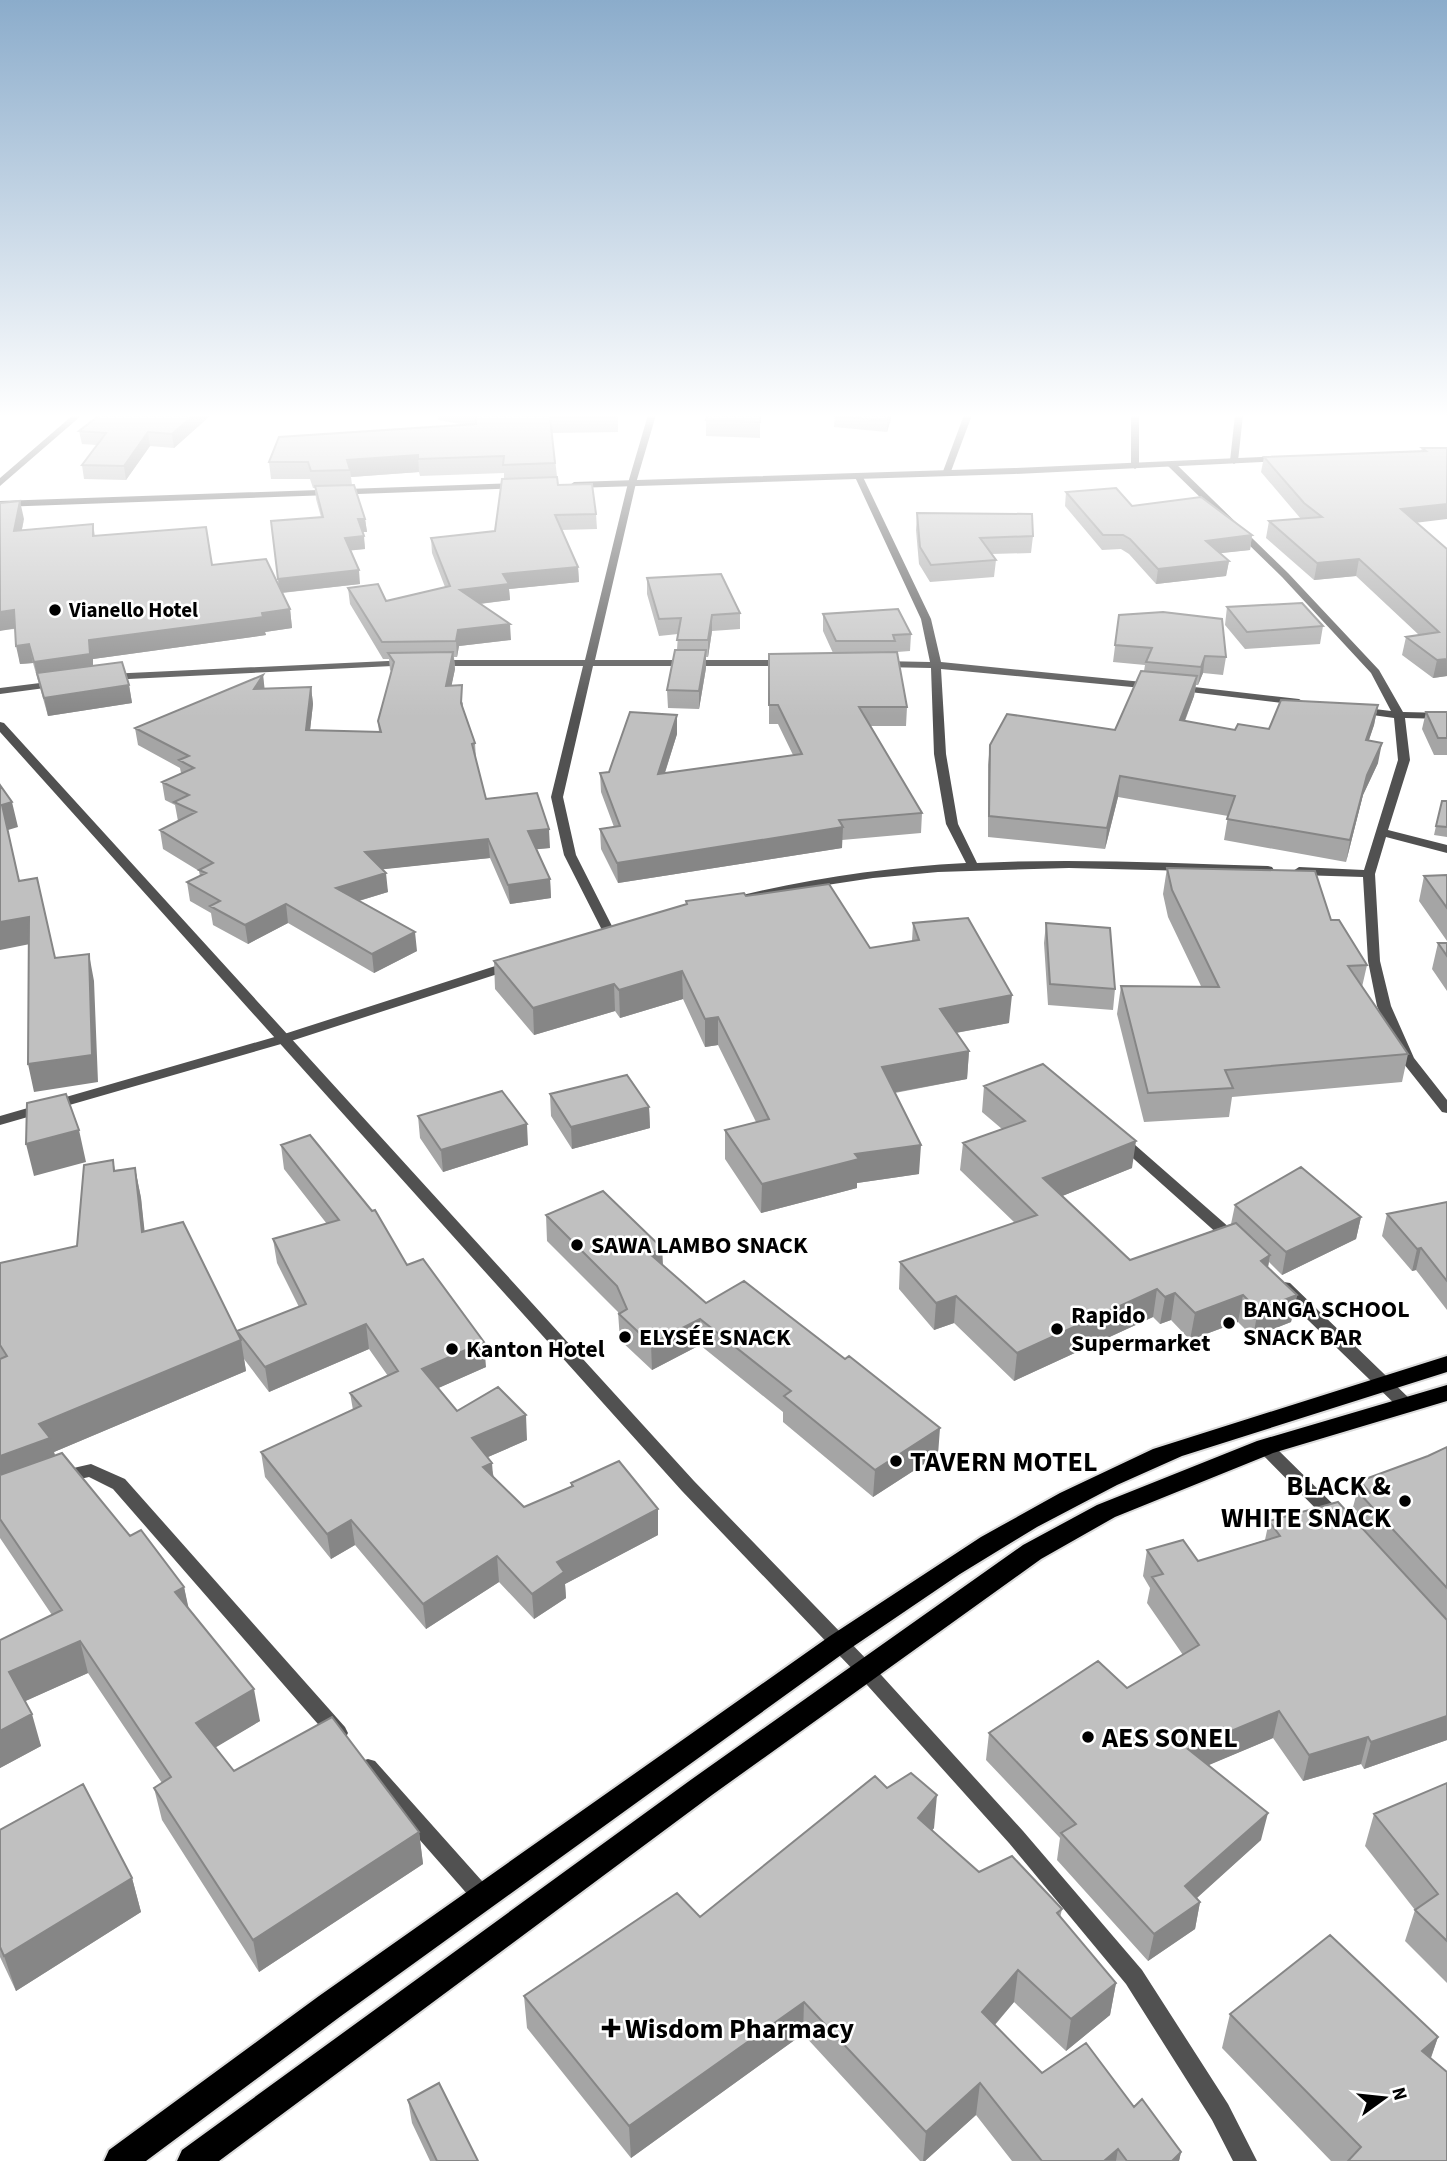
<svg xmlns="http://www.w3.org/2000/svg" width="1447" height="2161" viewBox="0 0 1447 2161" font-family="'Source Sans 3',sans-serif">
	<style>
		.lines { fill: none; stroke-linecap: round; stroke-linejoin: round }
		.trunk-casing { stroke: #dbdbdb; stroke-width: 4 }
		.minor { fill: #515151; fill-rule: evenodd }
		.tertiary { fill: #515151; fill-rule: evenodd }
		.trunk { fill: #000; fill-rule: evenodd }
		.wall { fill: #a5a5a5 }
		.shaded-wall { fill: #868686 }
		.building { fill: #c0c0c0; stroke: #868686; stroke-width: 2 }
		.poi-dot { fill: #000; stroke: #fff; stroke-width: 2.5 }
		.labels { text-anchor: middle; stroke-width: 5; stroke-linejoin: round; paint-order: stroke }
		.far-poi-label { font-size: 21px; font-weight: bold; fill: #000; stroke: #fff; text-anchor: start }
		.poi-label { font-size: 24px; font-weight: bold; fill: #000; stroke: #fff; text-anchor: start }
		.near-poi-label { font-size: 28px; font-weight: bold; fill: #000; stroke: #fff; text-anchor: start }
	</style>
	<rect width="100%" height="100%" fill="#fff"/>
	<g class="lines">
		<defs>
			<path id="trunk" d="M1447,1356V1372L1182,1456L1117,1485L1037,1527L960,1574L848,1650L341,2016L146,2161H104L109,2150L319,1996L830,1636L981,1537L1060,1493L1153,1449Z
				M1447,1385V1401L1273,1453L1115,1517L1041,1559L712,1795L219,2161H177L182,2150L692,1779L1023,1545L1097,1505L1257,1441Z"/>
		</defs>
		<use href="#trunk" class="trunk-casing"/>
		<path class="minor" d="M648,415H656L636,483L595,660H787L792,663L787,666H593L563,797L576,855L615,932L609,936L603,932L564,855L551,797L583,666H436L431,663L436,660H585L628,483Z
			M964,415H972L950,474L943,476L942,474Z
			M1131,415H1139V466L1135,469L1131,466Z
			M1235,415H1243L1238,461L1234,464L1230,461Z
			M1168,462H1174L1288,573L1379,670L1403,712L1447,713V719L1405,718L1410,760L1388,830L1447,845V853L1386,837L1375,874L1380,961L1391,1006L1414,1058L1447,1100V1113L1442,1112L1400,1059L1377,1006L1368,961L1363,877L1299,875L1293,871L1299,867L1364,870L1398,760L1394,718L1358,713L1353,710L1358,707L1391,711L1371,673L1282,577L1168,466Z
			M859,474L863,477L931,619L941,662L1153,683L1158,686L1153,689L941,669L946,754L958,824L977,863C1074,858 1171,863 1268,866L1272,867L1274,870L1272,873L1069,868L938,872L873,878L807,888L742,903L738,902L736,899L738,896C813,878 889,867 966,863L946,824L934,754L931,668L881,667L876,664L881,661L930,662L921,619L855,477Z
			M409,660L414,663L413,665L108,680L103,677L108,674Z
			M56,681L60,682V686L0,694V688Z
			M1177,685L1299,699L1304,702L1299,705L1173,690V686Z
			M511,961L517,965L516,968L288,1042L0,1125V1116L278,1036Z
			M1121,1136L1126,1137L1239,1236L1242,1240L1239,1244H1229L1116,1143L1114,1140L1116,1137Z
			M1284,1282L1290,1283L1411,1400L1413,1404L1411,1408H1399L1278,1291L1276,1287L1278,1283Z
			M1265,1441L1271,1443L1342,1513L1345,1518L1342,1523L1336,1525L1330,1523L1259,1451L1256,1447L1259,1443Z
			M91,1464L125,1479L345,1727L348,1733L345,1739L338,1741L331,1739L113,1489L89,1477L62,1483L56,1482L53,1477L56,1472Z
			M866,1663L873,1666L1023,1831L1142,1970L1228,2104L1257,2161H1233L1212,2120L1126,1984L1009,1843L859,1676L856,1671L859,1666Z
			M368,1759L375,1761L490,1890L494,1897L490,1904L483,1906L476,1904L361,1773L358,1767L361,1761Z"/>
		<path class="tertiary" d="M73,415H82L0,486V478Z
			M1281,456L1284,457V461L1014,474L574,488L570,485L574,482L1014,468Z
			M519,483L522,484V488L0,507V501Z
			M0,722L4,723L694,1481L873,1666L876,1671L873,1676L866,1679L859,1676L682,1491L0,732Z"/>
		<use href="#trunk" class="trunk"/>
	</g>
	<path class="wall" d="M100,415H211L174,448L150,446L126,480L84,479L82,465L97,445L82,444L79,431Z
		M438,415H618V432L552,433L558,485L596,514L597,529L561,530L578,567L579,582L509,589L510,600L480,604L511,640L459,646L457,657H454L455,669L451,686L463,703V708L475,743L476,759L486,799L550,848L536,849L550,879L551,898L510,904L490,858L382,869L388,892L359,901L417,951L374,973L288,923L248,944L213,925L211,913L190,901L187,882L200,876L199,871L163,849L160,830L178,821L175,805L165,800L162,782L181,773L180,768L138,745L135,728L263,675L264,689L311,687L313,704L310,730L379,732L378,721L392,672L390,670L389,659H383L350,604L348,588L386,601L445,587L432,553L431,538L495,531L504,479V473L420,476L419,472L351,477L352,485L365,519L367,532H363L365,549L350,550L360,584L282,593L290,609L292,628L265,632L266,635L93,659V666L129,685L132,703L48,716L33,663L20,664L15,629L0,630L24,519L21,530L93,524L95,536L212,565L278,584L321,517L316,499L315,488H313L310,479H271L269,462L466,425L438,420Z
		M760,415V438L706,436V420Z
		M835,415H900V416H892L887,432L834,427Z
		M1422,448H1447L1417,523L1447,676L1433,678L1402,655L1406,637L1419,635L1356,576L1314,580L1266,538L1269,521L1301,519L1261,472L1264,457L1421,451Z
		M1066,492L1132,506L1252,535L1250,550L1220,553L1229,561L1226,576L1156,584L1129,554L1121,549L1102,550L1065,506Z
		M917,513L1033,536L1031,553L991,554L996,560L994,577L930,582L919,564L916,530Z
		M647,578L740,613V629L712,631L708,657H706V668L699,709L668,708L667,690L677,650L678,634L659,636L647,594Z
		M1227,607L1323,626L1320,644L1245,649L1225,625Z
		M823,614L911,634L910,651L897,652L907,707L906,726H870L922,813L921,833L842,840V848L618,883L601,849L600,829L614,827L601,792L600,773L609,772L677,715V734L665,773L793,755L778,724H769V654L833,653L823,631Z
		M1119,615L1226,657L1223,675L1203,673L1198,685H1196L1194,696L1185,721L1235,730L1269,729L1378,705L1374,725L1369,740L1378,763L1363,795L1346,862L1224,840L1228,816L1118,797L1105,849L988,837V765L990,745L1115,730L1144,671L1145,665L1113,662Z
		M1426,712H1447V755H1434L1422,729Z
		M1447,801V837L1434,835L1436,826Z
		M1167,868L1331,920L1367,965L1362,987L1408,1054L1402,1082L1232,1097L1229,1117L1144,1122L1117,1014L1121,986H1201L1168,917L1163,894Z
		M1447,875V941L1419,901L1424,876Z
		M746,896L870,948L912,941L913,923L1009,1023L956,1033L969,1051L967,1079L895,1093L919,1174L857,1183V1188L761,1213L725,1159V1130L756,1122L718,1045L705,1047L683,999L620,1018L615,1011L534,1035L495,989L494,961L686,904V901Z
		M1046,923L1115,989L1113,1010L1048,1005L1044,943Z
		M1438,943H1447V991L1432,969Z
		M984,1086L1132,1168L1062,1196L1130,1260L1231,1224L1235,1205L1361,1217L1356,1239L1282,1275L1269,1262L1268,1268L1297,1295L1291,1322L1253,1337L1238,1322L1190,1340L1171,1320L1160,1324L1153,1317L1014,1381L954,1323L934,1330L899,1289L900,1262L1015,1223L960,1170L963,1143L1002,1129L982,1112Z
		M550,1094L649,1107L650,1128L572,1149L551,1116Z
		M418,1116L528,1145L443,1172L420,1138Z
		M281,1145L407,1265L486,1367L438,1388L457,1411L527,1440L488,1457L494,1477L524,1507L571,1487V1483L658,1509V1535L565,1584L566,1598L534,1619L499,1582L426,1629L355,1545L331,1559L265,1477L261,1452L353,1410L350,1393L388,1376L369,1349L269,1392L244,1359L246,1371L54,1452L55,1455L130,1536L184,1587L188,1608L260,1721L215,1747L234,1771L419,1832L423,1864L259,1972L162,1820L154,1788L162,1783L88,1673L25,1701L41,1746L0,1768V1640L52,1615L0,1538V1263L77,1246L113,1160L115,1170L135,1168L141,1198L144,1231L237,1333V1331L299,1307L277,1263L273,1239L327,1224L284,1169Z
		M1447,1202V1310L1416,1270L1412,1271L1382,1236L1387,1214Z
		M546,1215L662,1248L663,1265L706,1303L938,1455L873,1497L783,1422V1412L700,1345L652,1370L620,1340L618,1312L547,1241Z
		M1447,1447V1740L1364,1769L1361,1764L1303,1781L1273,1738L1208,1765L1261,1840L1197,1898L1200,1902L1195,1929L1148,1961L1057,1860L1060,1838L986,1760L989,1733L1127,1688L1183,1655L1147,1603L1150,1588L1143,1576L1147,1550L1198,1561L1265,1540L1269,1521L1354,1520L1357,1511L1353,1507L1360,1481L1428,1456Z
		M1447,1783V1983L1405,1941L1415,1910L1365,1846L1374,1814Z
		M887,1788L934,1828L932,1830L979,1872L1062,1909L1060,1918L1116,1983L1110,2015L1066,2051L1014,2002L995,2025L1042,2073L1134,2107L1181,2152L1179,2161H1012L976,2115L925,2161H920L803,2034L631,2158L527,2028L524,1996L700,1917Z
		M0,1830L132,1878L141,1912L16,1991L0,1957Z
		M1230,2014L1438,2037L1431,2058L1447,2161H1331L1222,2048Z
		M408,2100L478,2161H430L412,2123Z"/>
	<path class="shaded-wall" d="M194,415H211L174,448L172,434Z
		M889,415H892L887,432V421Z
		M148,432L150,446L126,480L124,466Z
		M418,455L419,472L351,477L350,470L347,460Z
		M20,501L24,519L18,549L14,531Z
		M1447,504V519L1398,525L1401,509Z
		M358,519H365L367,532H359Z
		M1252,535L1250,550L1204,555L1206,541Z
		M364,536L365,549L346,551L345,538Z
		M1359,559L1356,576L1314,580L1317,563Z
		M1229,561L1226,576L1156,584L1158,569Z
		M578,567L579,582L509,589L510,600L461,606L460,590L503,574Z
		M359,570L360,584L279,593L278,579Z
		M290,609L292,628L265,632L266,635L93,659V673H37L38,680L34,662L89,640Z
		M14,610L17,628L0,631V612Z
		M712,615V631L708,657V640Z
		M510,624L511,640L459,646L457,657L456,641L458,630Z
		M29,644L33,663L20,664L16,646Z
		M706,650V668L699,709V691Z
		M453,652L455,669L448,703L446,686Z
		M1205,656L1203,673L1198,685L1201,667Z
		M1447,659V676L1433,678L1437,660Z
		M263,675L265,692L254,689Z
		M1197,676L1194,696L1177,740L1180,720Z
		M129,685L132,703L48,716L44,698Z
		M311,687L313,704L308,748L306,730Z
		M1378,705L1374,725L1362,760L1366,740Z
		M677,715V734L658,794V774Z
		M1382,743L1378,763L1363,795L1346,862L1350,840L1367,775Z
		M1120,776L1118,797L1105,849L1107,828Z
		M12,802L18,827L8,830L2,805Z
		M843,827L842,848L618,883L617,863Z
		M549,829L550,848L529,850L528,831Z
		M488,839L490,858L367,871L365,852Z
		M386,873L388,892L338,907L336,888Z
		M550,879L551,898L510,904L508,885Z
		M286,904L288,923L248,944L245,925Z
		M29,917L35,943L0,950V922Z
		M415,932L417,951L374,973L372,954Z
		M89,954L94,981L98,1082L34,1092L28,1064Z
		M682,971L683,999L620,1018L619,990Z
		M614,984L615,1011L534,1035L533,1008Z
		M1012,995L1009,1023L938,1036L940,1009Z
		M718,1017V1045L705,1047V1019Z
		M969,1051L967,1079L880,1095L882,1067Z
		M649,1107L650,1128L572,1149L571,1127Z
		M527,1124L528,1145L443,1172L441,1150Z
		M79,1130L86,1162L34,1176L26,1144Z
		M1136,1141L1132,1168L1040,1205L1043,1178Z
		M921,1145L919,1174L857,1183V1188L761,1213L762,1184L855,1154Z
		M135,1168L141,1198L148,1262L142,1232Z
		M1361,1217L1356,1239L1282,1275L1286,1252Z
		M662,1248L663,1274L650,1254Z
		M1421,1248L1416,1270L1412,1271L1417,1249Z
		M1270,1255L1265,1283L1261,1261Z
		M1157,1289L1153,1317L1014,1381L1017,1353Z
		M1175,1293L1171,1320L1160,1324L1165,1297Z
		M1243,1295L1238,1322L1190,1340L1195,1313Z
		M1297,1295L1291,1322L1253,1337L1258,1310Z
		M956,1296L954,1323L934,1330L936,1303Z
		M700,1319V1345L652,1370L651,1344Z
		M366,1324L369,1349L269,1392L265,1367Z
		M241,1340L246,1371L54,1452L58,1469L0,1490V1456L39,1424Z
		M484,1342L486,1367L425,1394L422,1369Z
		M526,1415L527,1440L474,1463L472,1438Z
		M940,1428L938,1455L873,1497L875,1470Z
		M492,1463L494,1488L483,1467Z
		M658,1509V1535L565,1584L566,1598L534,1619L532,1594L557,1562Z
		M351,1520L355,1545L331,1559L327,1534Z
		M497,1556L499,1582L426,1629L423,1604Z
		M184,1587L191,1619L175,1592Z
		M80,1641L88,1673L19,1704L9,1672Z
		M254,1689L260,1721L203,1755L196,1723Z
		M1279,1711L1273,1738L1183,1776L1188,1749Z
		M32,1714L41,1746L0,1768V1731Z
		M1447,1716V1740L1364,1769L1371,1742Z
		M1368,1737L1361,1764L1303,1781L1309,1755Z
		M937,1795L934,1828L916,1850L918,1818Z
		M1268,1813L1261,1840L1180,1913L1185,1886Z
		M419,1832L423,1864L259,1972L253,1940Z
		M132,1878L141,1912L16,1991L4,1956Z
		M1200,1902L1195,1929L1148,1961L1154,1934Z
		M1018,1970L1014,2002L978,2044L982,2012Z
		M1116,1983L1110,2015L1066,2051L1071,2019Z
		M804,2002L803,2034L631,2158L629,2126Z
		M1438,2037L1426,2071L1422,2051Z
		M980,2083L976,2115L925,2161H923L926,2132Z
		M1118,2149L1116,2161H1104Z
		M1181,2152L1179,2161H1172Z"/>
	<path class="building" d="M100,415H194L172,434L148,432L124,466L82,465L106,433L79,431Z
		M476,415L618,416L550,417L555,463L503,465L504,456L418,459V455L347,460L350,470L311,471L308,462H269L279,437L476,424Z
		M707,415H760V422L706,420Z
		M835,415H889L887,421L835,416Z
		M1422,448H1447V504L1401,509L1447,549V659L1437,660L1406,637L1439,632L1359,559L1317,563L1269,521L1322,517L1304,503L1264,457L1426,451Z
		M557,477L558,485L592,484L596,514L555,515L578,567L503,574L509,584L460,590L510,624L458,630L456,641L382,642L348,588L378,584L386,601L450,586L431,538L495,531L502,479Z
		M354,485L365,519H358L364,536L345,538L359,570L278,579L271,521L323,517L315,486Z
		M1116,488L1132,506L1201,497L1252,535L1206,541L1229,561L1158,569L1130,539L1123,535H1103L1066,492Z
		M20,501L14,531L93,524V536L206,527L212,565L266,559L290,609L262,613L263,617L89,640L90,654L34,662L29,644L16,646L14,610L0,612V503Z
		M917,513L1032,514L1033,536L980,538L996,560L931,565L920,547Z
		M721,574L740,613L712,615L708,640H677L681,618L659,619L647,578Z
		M1302,603L1323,626L1247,632L1227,607Z
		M898,609L911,634L893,635L895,641H836L823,614Z
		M1163,612L1222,619L1226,657L1205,656L1201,667L1146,662L1152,648L1115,645L1119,615Z
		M675,650H706L699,691L667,690Z
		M453,652L446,686L462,685L461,703L475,743L472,744L486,799L537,793L549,829L528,831L550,879L508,885L488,839L365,852L386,873L336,888L415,932L372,954L286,904L245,925L210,906L220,901L187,882L206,873L199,870L213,863L160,830L196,812L174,802L189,795L162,782L194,768L179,760L189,756L135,728L263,675L254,689L311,687L306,730L381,732L378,721L394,662L388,653Z
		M897,652L907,707H859L922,813L839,820L843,827L617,863L600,829L620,826L600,773L609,772L630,712L677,715L658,774L802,754L778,705H769V654Z
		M122,662L129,685L44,698L37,673Z
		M1141,671L1197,676L1180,720L1235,730L1238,724L1269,729L1281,700L1378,705L1366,740L1382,743L1367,775L1350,840L1227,819L1235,796L1120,776L1107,828L989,816L990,745L1007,714L1115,730Z
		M1426,712H1447V738H1438Z
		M0,785L12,802L2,805L19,881L37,878L55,958L89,954L92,1055L28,1064L29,917L0,922Z
		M1442,801H1447V827L1436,826Z
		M1167,868L1315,871L1331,920H1339L1367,965L1348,966L1408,1054L1225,1070L1233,1088L1148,1093L1121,986L1219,987L1172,890Z
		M1447,875V908L1424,876Z
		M829,884L870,948L919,940L913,923L968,918L1012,995L940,1009L969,1051L882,1067L921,1145L855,1154L859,1159L762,1184L725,1130L769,1119L718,1017L705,1019L682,971L619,990L614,984L533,1008L494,961L687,904L686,901L744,893L746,896Z
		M1046,923L1110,928L1115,989L1050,984Z
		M1438,943H1447V956Z
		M1043,1064L1136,1141L1043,1178L1130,1260L1236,1223L1270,1255L1261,1261L1297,1295L1258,1310L1243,1295L1195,1313L1175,1293L1165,1297L1157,1289L1017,1353L956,1296L936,1303L900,1262L1037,1215L963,1143L1025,1121L984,1086Z
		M627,1075L649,1107L571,1127L550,1094Z
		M502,1091L527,1124L441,1150L418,1116Z
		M66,1094L79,1130L26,1144L27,1103Z
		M310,1135L372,1211L375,1210L407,1265L423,1259L484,1342L422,1369L457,1411L498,1387L526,1415L472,1438L492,1463L483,1467L524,1507L573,1486L571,1483L619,1461L658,1509L557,1562L564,1572L532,1594L497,1556L423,1604L351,1520L327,1534L261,1452L361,1406L350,1393L398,1371L366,1324L265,1367L237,1331L306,1304L273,1239L339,1220L281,1145Z
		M113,1160L114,1171L135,1168L142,1232L183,1222L241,1340L39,1424L50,1438L0,1456V1359L7,1356L0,1345V1263L77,1246L84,1165Z
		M1301,1167L1361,1217L1286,1252L1235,1205Z
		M603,1191L662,1248L650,1254L706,1303L744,1281L845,1359L849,1356L940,1428L875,1470L784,1396L791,1391L700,1319L651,1344L619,1314L627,1309L617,1286L546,1215Z
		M1447,1202V1281L1421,1248L1417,1249L1387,1214Z
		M1447,1447V1588L1361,1495L1370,1493L1360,1481L1428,1456Z
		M62,1453L130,1536L141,1530L184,1587L175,1592L254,1689L196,1723L234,1771L332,1717L419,1832L253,1940L154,1788L171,1777L80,1641L9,1672L32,1714L0,1731V1640L62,1610L0,1519V1475Z
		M1338,1502L1447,1620V1716L1371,1742L1368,1737L1309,1755L1279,1711L1188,1749L1268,1813L1185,1886L1200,1902L1154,1934L1061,1833L1076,1824L989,1733L1098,1661L1127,1688L1199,1645L1152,1577L1163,1574L1147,1550L1183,1540L1198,1561L1280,1536L1269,1521Z
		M911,1773L937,1795L918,1818L979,1872L1012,1856L1062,1909L1057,1913L1116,1983L1071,2019L1018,1970L982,2012L1042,2073L1086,2043L1134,2107L1142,2099L1181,2152L1172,2161H1127L1118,2149L1104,2161H1042L980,2083L926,2132L804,2002L629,2126L524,1996L677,1893L700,1917L875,1776L887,1788Z
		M1447,1783V1941L1415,1910L1438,1894L1374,1814Z
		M83,1784L132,1878L4,1956L0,1947V1830Z
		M1330,1935L1438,2037L1422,2051L1447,2072V2161H1348L1361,2147L1230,2014Z
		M439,2083L478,2161H437L408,2100Z"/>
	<linearGradient id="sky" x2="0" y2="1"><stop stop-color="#8baccb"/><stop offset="0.58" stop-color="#fff"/><stop offset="1" stop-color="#fff" stop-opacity="0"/></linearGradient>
	<rect width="1447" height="717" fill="url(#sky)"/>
	<g class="poi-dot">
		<circle cx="55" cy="610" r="7"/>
		<circle cx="577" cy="1245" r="7"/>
		<circle cx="1229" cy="1323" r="7"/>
		<circle cx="1057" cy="1329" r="7"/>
		<circle cx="625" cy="1337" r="7"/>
		<circle cx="452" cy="1349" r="7"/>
		<circle cx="896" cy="1461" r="7"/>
		<circle cx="1405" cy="1501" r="7"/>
		<circle cx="1088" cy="1737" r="7"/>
		<path d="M607.5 2017.5h7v7h7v7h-7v7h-7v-7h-7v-7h7z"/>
	</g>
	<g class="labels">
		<g class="far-poi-label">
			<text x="69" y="617">Vianello Hotel</text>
		</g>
		<g class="poi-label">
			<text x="591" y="1253">SAWA LAMBO SNACK</text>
			<text x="1243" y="1317">BANGA SCHOOL<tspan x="1243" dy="28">SNACK BAR</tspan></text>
			<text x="1071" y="1323">Rapido<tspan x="1071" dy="28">Supermarket</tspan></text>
			<text x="639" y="1345">ELYSÉE SNACK</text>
			<text x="466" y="1357">Kanton Hotel</text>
		</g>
		<g class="near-poi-label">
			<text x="910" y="1471">TAVERN MOTEL</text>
			<text x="1391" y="1495" text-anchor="end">BLACK &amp;<tspan x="1391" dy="32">WHITE SNACK</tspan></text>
			<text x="1102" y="1747">AES SONEL</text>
			<text x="625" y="2038">Wisdom Pharmacy</text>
		</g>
	</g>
	<g transform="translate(1384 2098) rotate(75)" stroke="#ffffff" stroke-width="5" paint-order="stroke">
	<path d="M0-5L12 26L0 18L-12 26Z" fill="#000000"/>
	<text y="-10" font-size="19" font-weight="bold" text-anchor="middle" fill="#000000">N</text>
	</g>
</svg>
